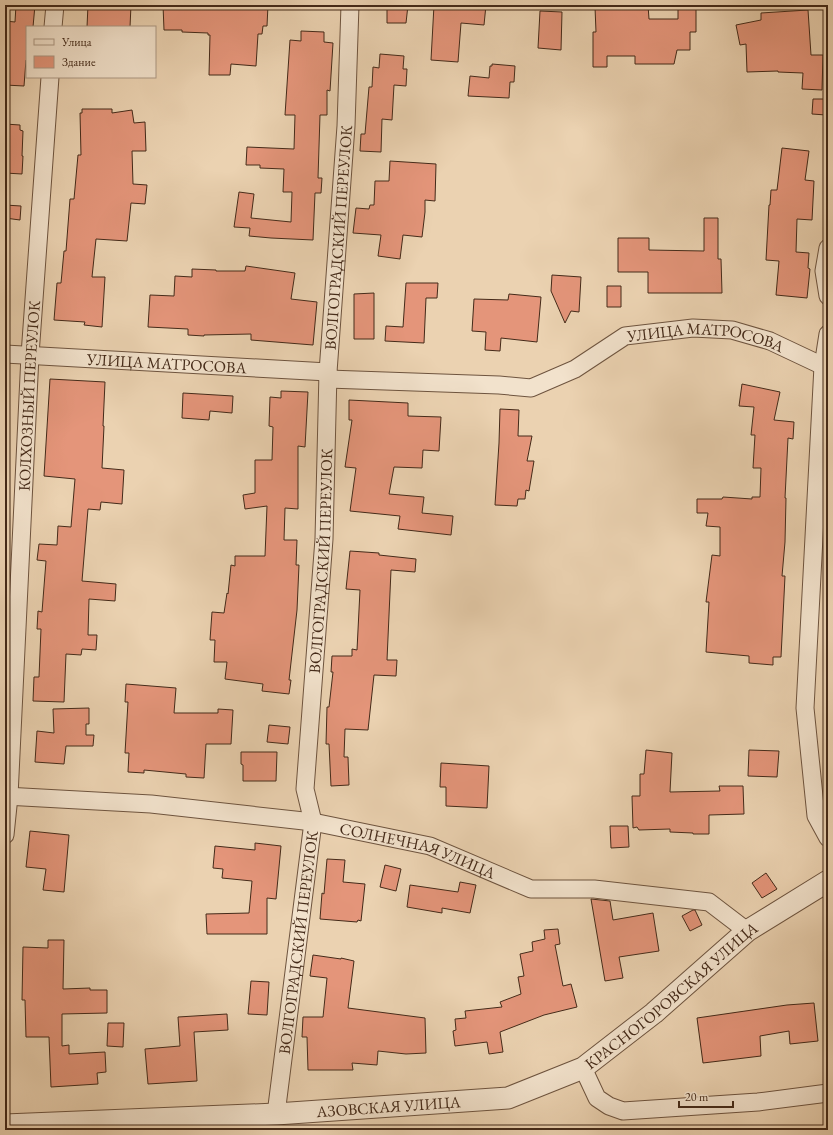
<svg xmlns="http://www.w3.org/2000/svg" width="833" height="1135" viewBox="0 0 833 1135" font-family="'EB Garamond',serif">
	<style>
		.building { fill: #e4957a; stroke: #442a19 }
		.lines { fill: none; stroke-linecap: round; stroke-linejoin: round }
		.minor-casing { stroke: #6e543f; stroke-width: 19 }
		.tertiary-casing { stroke: #6e543f; stroke-width: 23 }
		.minor { stroke: #f2e2cc; stroke-width: 17 }
		.tertiary { stroke: #f2e2cc; stroke-width: 21 }
		.labels { text-anchor: middle; stroke-width: 3.5; stroke-linejoin: round; paint-order: stroke }
		.street-label { font-size: 16px; fill: #442a19; stroke: #f2e2cc }
	</style>
	<rect width="100%" height="100%" fill="#ebd2b1"/>
	<filter id="stains"><feTurbulence type="fractalNoise" baseFrequency=".005" numOctaves="4"/><feColorMatrix values="0 0 0 0 .2 0 0 0 0 .09 0 0 0 0 .02 0 0 0 .5 -.17"/></filter>
	<radialGradient id="worn" r=".72"><stop offset=".6" stop-color="#630" stop-opacity="0"/><stop offset="1" stop-color="#630" stop-opacity=".3"/></radialGradient>
	<path class="building" d="M16,5H35L33,27H27V60H26L24,86L5,85V21L15,22Z
		M88,5H131L130,27H87Z
		M163,5H268L267,26H263L262,34H258L256,66L231,64L230,75H209L210,35H208V33L182,32V30H164Z
		M387,5H408L406,23H387Z
		M434,5H486L484,25L461,23L458,62L431,60Z
		M631,5H648L649,19H678V5H696V32H690V50H677L674,64H635V56H607V67H593V32H596L595,7Z
		M808,10L811,55H823L822,90L802,89L803,73L778,72V71L747,72L746,44L740,45L736,25L761,20V13Z
		M540,11L562,12L561,50L538,48Z
		M301,31L324,32V42L333,43L330,91L327,90V115H320L318,178H322L321,193H315L313,240L271,238L249,236L250,228L234,227L239,192L254,194L251,218L291,222L292,192H283L284,169L260,168V165H246L247,147L294,149L295,115H285L290,40L301,41Z
		M380,54L404,56L403,69H407L406,86L394,85L392,120L382,119L381,152L360,151L361,134H365L369,87H372L373,67L379,68Z
		M492,64L515,66L514,82H510L509,98L468,96L470,76L489,78L490,66H492Z
		M813,99H827L826,115L812,114Z
		M82,109H112V113L132,110L134,123L145,122L146,151H132L133,184L147,185L145,204L131,203L127,241L96,239L92,277H105L102,327L84,325L85,322L54,320L57,283H61L64,251H66L70,199H74L78,155H81L80,113H82Z
		M5,124L20,125V130L23,131L22,156H23L22,174L5,173Z
		M782,148L809,151L805,180L814,181L812,220L797,219L796,252L809,253L808,268L810,269L807,298L776,295L779,261L766,260L769,205H770L771,190H777Z
		M390,161L436,164L435,201L425,200V212L422,237L403,235L400,259L378,256L381,235L353,233L356,208L369,209L370,205H374L375,181H389Z
		M5,205L21,206L20,220L5,218Z
		M704,218H718V259H721L722,293H648V272H618V238H649V250L704,251Z
		M246,266L295,273L291,299L317,302L313,345L251,340V334L204,335V336L188,335V329L148,327L150,295L174,296L175,276L192,277V269L216,270V271H245Z
		M552,275L581,277L579,312L571,311L565,323L551,291Z
		M406,283H438L437,298H426L424,343L385,341L386,326L403,327Z
		M607,286H621V307H607Z
		M374,293V339H354V294Z
		M509,294L541,297L537,342L501,338L500,351L485,350L486,332L472,331L474,299L508,300Z
		M50,379L105,382L103,426H104L102,468L124,470L122,504L101,502L100,510L88,509L82,581L116,584L115,601L89,599L88,635H97L96,650L82,649L81,655L66,654L64,702L33,701L34,677H39L41,629H37L38,611L42,612L46,561L37,560L39,544L57,545L58,526L71,527L75,479L44,476Z
		M742,384L780,392L774,420L794,422L793,439L788,438L785,498H786L785,542L782,576H785L781,657H773V665L749,663V656L706,652L709,602H706L712,555L720,556V527L706,526L708,513H697V499H722L723,497L752,499V497H760L761,468H753L755,435H751L754,407L739,406Z
		M281,391L308,392L305,447L298,446V509L285,508L284,540H297L296,565H299L297,610L289,680H291L289,694L262,691L263,684L225,679L227,662H214L215,640H210L212,612L224,613L227,593L228,594L231,565L235,566V556H265L267,506L245,509L243,495L255,493V460H272L273,427L269,426L270,397L281,398Z
		M183,393L233,396L232,413L210,411L209,420L182,418Z
		M349,400L408,403V416L441,417L439,451L423,450L422,468L394,467L389,494L424,497L422,513L453,516L451,535L398,529L400,516L350,511L356,468L345,467L352,420H349Z
		M500,409L519,410L518,436H532L527,461H534L529,491L526,490L525,499H518L517,506L495,505L499,443Z
		M350,551L379,553V555L416,559L415,572L391,570L387,660H397L396,676L374,675L368,730L345,729L344,757H348L349,785L331,786L329,744H326L327,707H329L333,672H331L332,656H352V649L357,650L360,590L346,589Z
		M126,684L176,688L174,713H218V709L233,710L231,744H206L204,778L186,777V774L144,770V773L128,772L129,753H125L128,702H125Z
		M89,708V724H86V735H94L93,746H66L64,764L35,762L37,731L54,733L53,709Z
		M269,725L290,727L288,744L267,742Z
		M646,750L672,753L670,792L720,791L719,786H743L744,814L709,815V834H693V833L670,832V829L639,830L637,827L633,828L632,796H640V774H644Z
		M749,750L779,751L777,777L748,776Z
		M241,752H277L276,781H243V765L241,764Z
		M441,763L489,766L487,808L446,806V787H440Z
		M610,826H628L629,847L611,848Z
		M30,831L69,835L64,892L43,890L46,869L26,867Z
		M255,843L281,846L276,899L267,898V934H207L206,914L249,913L252,881L222,878L223,869L213,868L215,846L255,850Z
		M327,859L345,860L343,882L365,884L361,921L358,920L357,922L320,919L322,893L324,894Z
		M385,865L401,869L396,891L380,887Z
		M766,873L777,889L762,898L752,883Z
		M460,882L476,885L470,913L442,908V913L407,907L410,885L458,892Z
		M591,899L610,901L613,920L653,913L659,951L619,957L623,978L605,981Z
		M693,910H695L702,925L690,931L682,916Z
		M558,929L560,944L555,945L563,986L571,984L577,1007L544,1015L500,1032L503,1052L489,1054L487,1042L455,1046L453,1031L456,1030L455,1019L466,1018L465,1011L502,1007L500,1002L521,994L518,977L524,976L520,954L533,951L532,942L545,939L544,930Z
		M48,940H64L63,989L90,988V990H107V1013L62,1014V1046L69,1045V1054L105,1052L106,1072L97,1073L98,1084L51,1087L49,1037H26L25,1000H22L23,947L48,948Z
		M313,955L341,959V958L354,961L348,1008L425,1018L426,1053L406,1054L378,1051L377,1065L352,1063L353,1070H308L307,1037H302L303,1017H323L327,978L310,976Z
		M251,981L269,982L267,1015L248,1014Z
		M814,1003L818,1041L790,1044L789,1031L760,1036L761,1056L703,1063L697,1018L787,1005Z
		M227,1014L228,1030L194,1032L197,1081L148,1084L145,1049L180,1046L178,1017Z
		M108,1023H124L123,1047L107,1046Z"/>
	<g class="lines">
		<defs>
			<g id="minor">
				<path d="M53,27L55,5"/>
				<path d="M828,248L824,271L828,296"/>
				<path d="M828,334L823,366L805,708L816,816L828,838"/>
				<path id="s1" d="M5,354L328,372"/>
				<path id="s2" d="M328,379L499,385L531,388L575,369L625,336L693,328L732,330L770,341L823,366L828,367"/>
				<path id="s3" d="M5,796L151,804L313,822L430,846L531,889H594L709,902L747,931"/>
				<path id="s4" d="M5,835L9,796L30,355L50,77"/>
				<path d="M583,1068L597,1098L609,1106L623,1111L758,1102L828,1093"/>
				<path id="s5" d="M276,1114L313,822L305,789L324,539L328,372L346,126L350,5"/>
			</g>
			<g id="tertiary">
				<path id="s6" d="M5,1125L276,1114L508,1098L583,1068L654,1013L747,931L828,881"/>
			</g>
		</defs>
		<use href="#minor" class="minor-casing"/>
		<use href="#tertiary" class="tertiary-casing"/>
		<use href="#minor" class="minor"/>
		<use href="#tertiary" class="tertiary"/>
	</g>
	<g class="labels">
		<g class="street-label">
			<text dy="6" stroke="none"><textPath href="#s5" startOffset="881">ВОЛГОГРАДСКИЙ ПЕРЕУЛОК</textPath></text>
			<text dy="6" stroke="none"><textPath href="#s2" startOffset="393">УЛИЦА МАТРОСОВА</textPath></text>
			<text dy="6" stroke="none"><textPath href="#s1" startOffset="162">УЛИЦА МАТРОСОВА</textPath></text>
			<text dy="6" stroke="none"><textPath href="#s4" startOffset="440">КОЛХОЗНЫЙ ПЕРЕУЛОК</textPath></text>
			<text dy="6" stroke="none"><textPath href="#s5" startOffset="557">ВОЛГОГРАДСКИЙ ПЕРЕУЛОК</textPath></text>
			<text dy="6" stroke="none"><textPath href="#s3" startOffset="418">СОЛНЕЧНАЯ УЛИЦА</textPath></text>
			<text dy="6" stroke="none"><textPath href="#s5" startOffset="173">ВОЛГОГРАДСКИЙ ПЕРЕУЛОК</textPath></text>
			<text dy="6" stroke="none"><textPath href="#s6" startOffset="699">КРАСНОГОРОВСКАЯ УЛИЦА</textPath></text>
			<text dy="6" stroke="none"><textPath href="#s6" startOffset="384">АЗОВСКАЯ УЛИЦА</textPath></text>
		</g>
	</g>
	<rect width="833" height="1135" fill="none" stroke="#ebd2b1" stroke-width="20"/>
	<rect x="6" y="6" width="821" height="1123" fill="none" stroke="#442a19" stroke-width="2"/>
	<rect x="10" y="10" width="813" height="1115" fill="none" stroke="#442a19"/>
	<rect x="26" y="26" width="130" height="52" fill="#f2e2cc" stroke="#ac9884"/>
	<rect x="34" y="39" width="20" height="6" fill="#f2e2cc" stroke="#ac9884"/>
	<text x="62" y="46" font-size="12" fill="#442a19">Улица</text>
	<rect x="34" y="56" width="20" height="12" fill="#e4957a" stroke="#ac9884"/>
	<text x="62" y="66" font-size="12" fill="#442a19">Здание</text>
	<path d="M679 1101v6h54v-6" fill="none" stroke="#442a19" stroke-width="2"/>
	<text x="685" y="1101" font-size="12" fill="#442a19" stroke="#f2e2cc" stroke-width="3" paint-order="stroke">20 m</text>
	<rect width="100%" height="100%" filter="url(#stains)"/>
	<rect width="100%" height="100%" fill="url(#worn)"/>
</svg>
